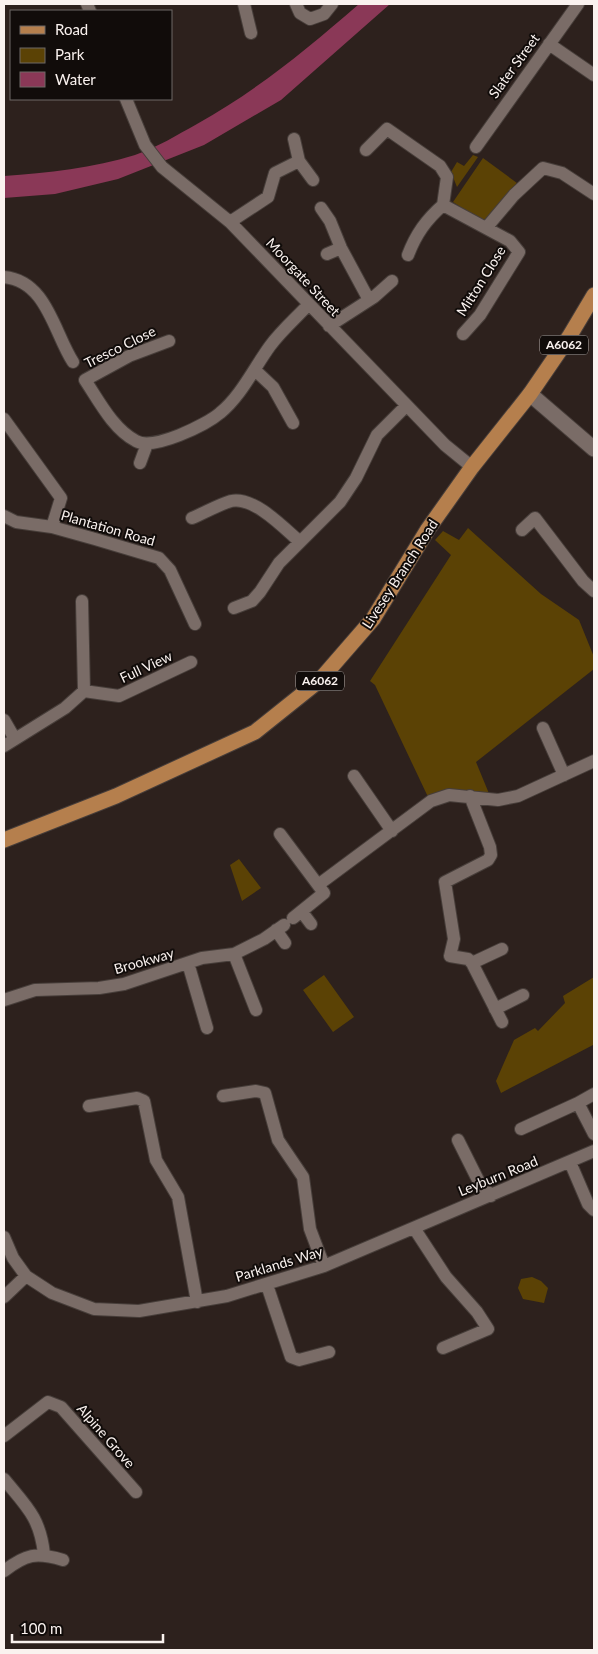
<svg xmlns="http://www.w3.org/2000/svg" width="598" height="1654" viewBox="0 0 598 1654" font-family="Lato,sans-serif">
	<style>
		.green { fill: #5b4205 }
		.water { fill: #8a3857 }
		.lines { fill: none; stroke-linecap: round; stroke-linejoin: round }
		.minor-casing { stroke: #473e3a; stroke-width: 14 }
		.tertiary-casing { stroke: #473e3a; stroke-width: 17 }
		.primary-casing { stroke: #473e3a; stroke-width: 17 }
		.minor { stroke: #7a6c67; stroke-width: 12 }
		.tertiary { stroke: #7a6c67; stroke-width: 15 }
		.primary { stroke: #b57f4d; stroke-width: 15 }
		.labels { text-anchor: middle; stroke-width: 4; stroke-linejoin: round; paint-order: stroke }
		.shield { fill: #110c0a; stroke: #b4adaa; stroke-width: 1 }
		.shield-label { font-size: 12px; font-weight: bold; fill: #faf2ef }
		.street-label { font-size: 14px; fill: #faf2ef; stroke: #110c0a }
	</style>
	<rect width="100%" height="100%" fill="#2d211d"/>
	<path class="green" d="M473,155L478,157L457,187L451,172L457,162L464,166Z
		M483,158L517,183L486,219L480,220L453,202Z
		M468,528L541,594L579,620L594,657V669L476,762L490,796L429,799L375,685L370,681L451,555L435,540L443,531L459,540Z
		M239,859L261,888L242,901L230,865Z
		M324,975L354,1017L333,1032L303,990Z
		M594,977V1047L593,1045L501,1093L496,1081L514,1040L535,1028L538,1031L565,1003L563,996Z
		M532,1277L541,1281L548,1288L544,1303L523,1299L518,1288L521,1279Z"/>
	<path class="water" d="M359,4H390L281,100L204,145L118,179L55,194L4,198V176C47,173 94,168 135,155C158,147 177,135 197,124C259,89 306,50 359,4Z"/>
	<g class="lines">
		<defs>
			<path id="minor" d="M87,4L90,11
				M244,4L251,33
				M296,4L300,13L310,19L324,14L332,4
				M549,44L594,75
				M126,99L145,145L162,167L230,222L445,445L472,467
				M294,139L299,161L313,180
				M476,147L578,4
				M366,150L387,129L440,166L447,177L443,205
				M443,205L510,241L519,252L480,315L463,334
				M321,208L330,221L341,248L369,300
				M230,222L268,197L275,173L299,161
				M487,227L514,195L543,168L562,173L594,194
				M327,254L341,248
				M408,255C416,234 426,220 443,205
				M4,277C47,281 54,333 73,362
				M329,326L374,297L392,281
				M169,341L129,356L85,380C99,401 113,429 136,441C153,451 206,425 220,413C241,396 254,368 270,346C281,331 296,318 309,304
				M256,371L273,387L293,423
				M4,419L61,498L52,527
				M140,463L147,444
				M4,516L16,522L52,527L95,539L159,558L170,570L195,624
				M192,518C204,513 218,505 231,501C254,496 284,528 300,542
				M522,530L535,518L583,581L594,591
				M234,608L252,601L260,592L279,563L340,502L356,478L377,435L406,406
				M84,691L119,696L191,662
				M4,720L15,739
				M543,728L564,775
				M4,746L65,708L84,691L82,601
				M354,776L392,831
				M470,796L490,847L491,855L488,860L445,882L454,939L450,956L468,959L472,963L502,949
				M280,834L324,893L293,918
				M318,885L431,801L449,795L498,800L518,796L594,761
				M302,912L311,924
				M276,930L285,943
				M234,954L256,1010
				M188,963L207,1028
				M472,963L502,1022
				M4,1000L35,990L99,988L124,984L202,958L234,954L264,939L284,925
				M495,1009L523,995
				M223,1096L256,1091L265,1093L278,1140L303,1177L310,1229L324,1266
				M578,1103L594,1094
				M89,1106L137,1098L144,1101L156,1160L178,1197L197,1302
				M521,1129L578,1103L594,1134
				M458,1140L479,1182L491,1196
				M570,1162L588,1204L594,1210
				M414,1228L446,1277L477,1312L488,1329L443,1348
				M4,1237L13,1258L26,1276L52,1293L94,1309L139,1311L227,1296L324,1266L594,1151
				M267,1285L291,1357L299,1360L329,1352
				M4,1297L26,1276
				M4,1436L48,1402L61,1407L136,1492
				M4,1479C26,1506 40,1517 44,1554
				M4,1571C26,1554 36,1552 63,1560"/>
			<path id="tertiary" d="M530,394L594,449"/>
			<path id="primary" d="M4,840L116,796L255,732L320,680L373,619L428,529L472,467L530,394L569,337L594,295"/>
		</defs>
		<use href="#minor" class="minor-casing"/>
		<use href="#tertiary" class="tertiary-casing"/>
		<use href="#primary" class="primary-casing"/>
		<use href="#minor" class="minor"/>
		<use href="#tertiary" class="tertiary"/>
		<use href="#primary" class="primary"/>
	</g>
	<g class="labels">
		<g class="shield">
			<rect x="540" y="335.5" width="48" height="19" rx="4"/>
			<rect x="296" y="671.5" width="48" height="19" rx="4"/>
		</g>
		<g class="shield-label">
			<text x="564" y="349">A6062</text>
			<text x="320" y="685">A6062</text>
		</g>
		<g class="street-label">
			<text transform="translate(514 66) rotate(-54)" y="5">Slater Street</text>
			<text transform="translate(303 277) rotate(47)" y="5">Moorgate Street</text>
			<text transform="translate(481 281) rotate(-58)" y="5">Mitton Close</text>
			<text transform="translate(120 347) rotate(-26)" y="5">Tresco Close</text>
			<text transform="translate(108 528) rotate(16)" y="5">Plantation Road</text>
			<text transform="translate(400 574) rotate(-57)" y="5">Livesey Branch Road</text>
			<text transform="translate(146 667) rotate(-25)" y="5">Full View</text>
			<text transform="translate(144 961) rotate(-16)" y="5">Brookway</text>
			<text transform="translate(498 1176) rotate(-22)" y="5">Leyburn Road</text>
			<text transform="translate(279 1264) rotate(-17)" y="5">Parklands Way</text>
			<text transform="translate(106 1436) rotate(49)" y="5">Alpine Grove</text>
		</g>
	</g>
	<rect width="598" height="1654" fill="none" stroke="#faf2ef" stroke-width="10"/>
	<rect x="10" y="10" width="162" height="90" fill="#110c0a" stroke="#6e6866"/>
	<rect x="20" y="26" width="25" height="8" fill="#b57f4d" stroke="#6e6866"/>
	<text x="55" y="35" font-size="15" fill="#faf2ef">Road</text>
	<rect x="20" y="48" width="25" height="15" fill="#5b4205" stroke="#6e6866"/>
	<text x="55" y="60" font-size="15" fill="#faf2ef">Park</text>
	<rect x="20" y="72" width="25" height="15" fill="#8a3857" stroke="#6e6866"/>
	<text x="55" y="85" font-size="15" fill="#faf2ef">Water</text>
	<path d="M12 1634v8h151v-8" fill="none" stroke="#faf2ef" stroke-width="2.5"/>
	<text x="20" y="1634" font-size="15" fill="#faf2ef" stroke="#110c0a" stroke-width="4" paint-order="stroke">100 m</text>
</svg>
